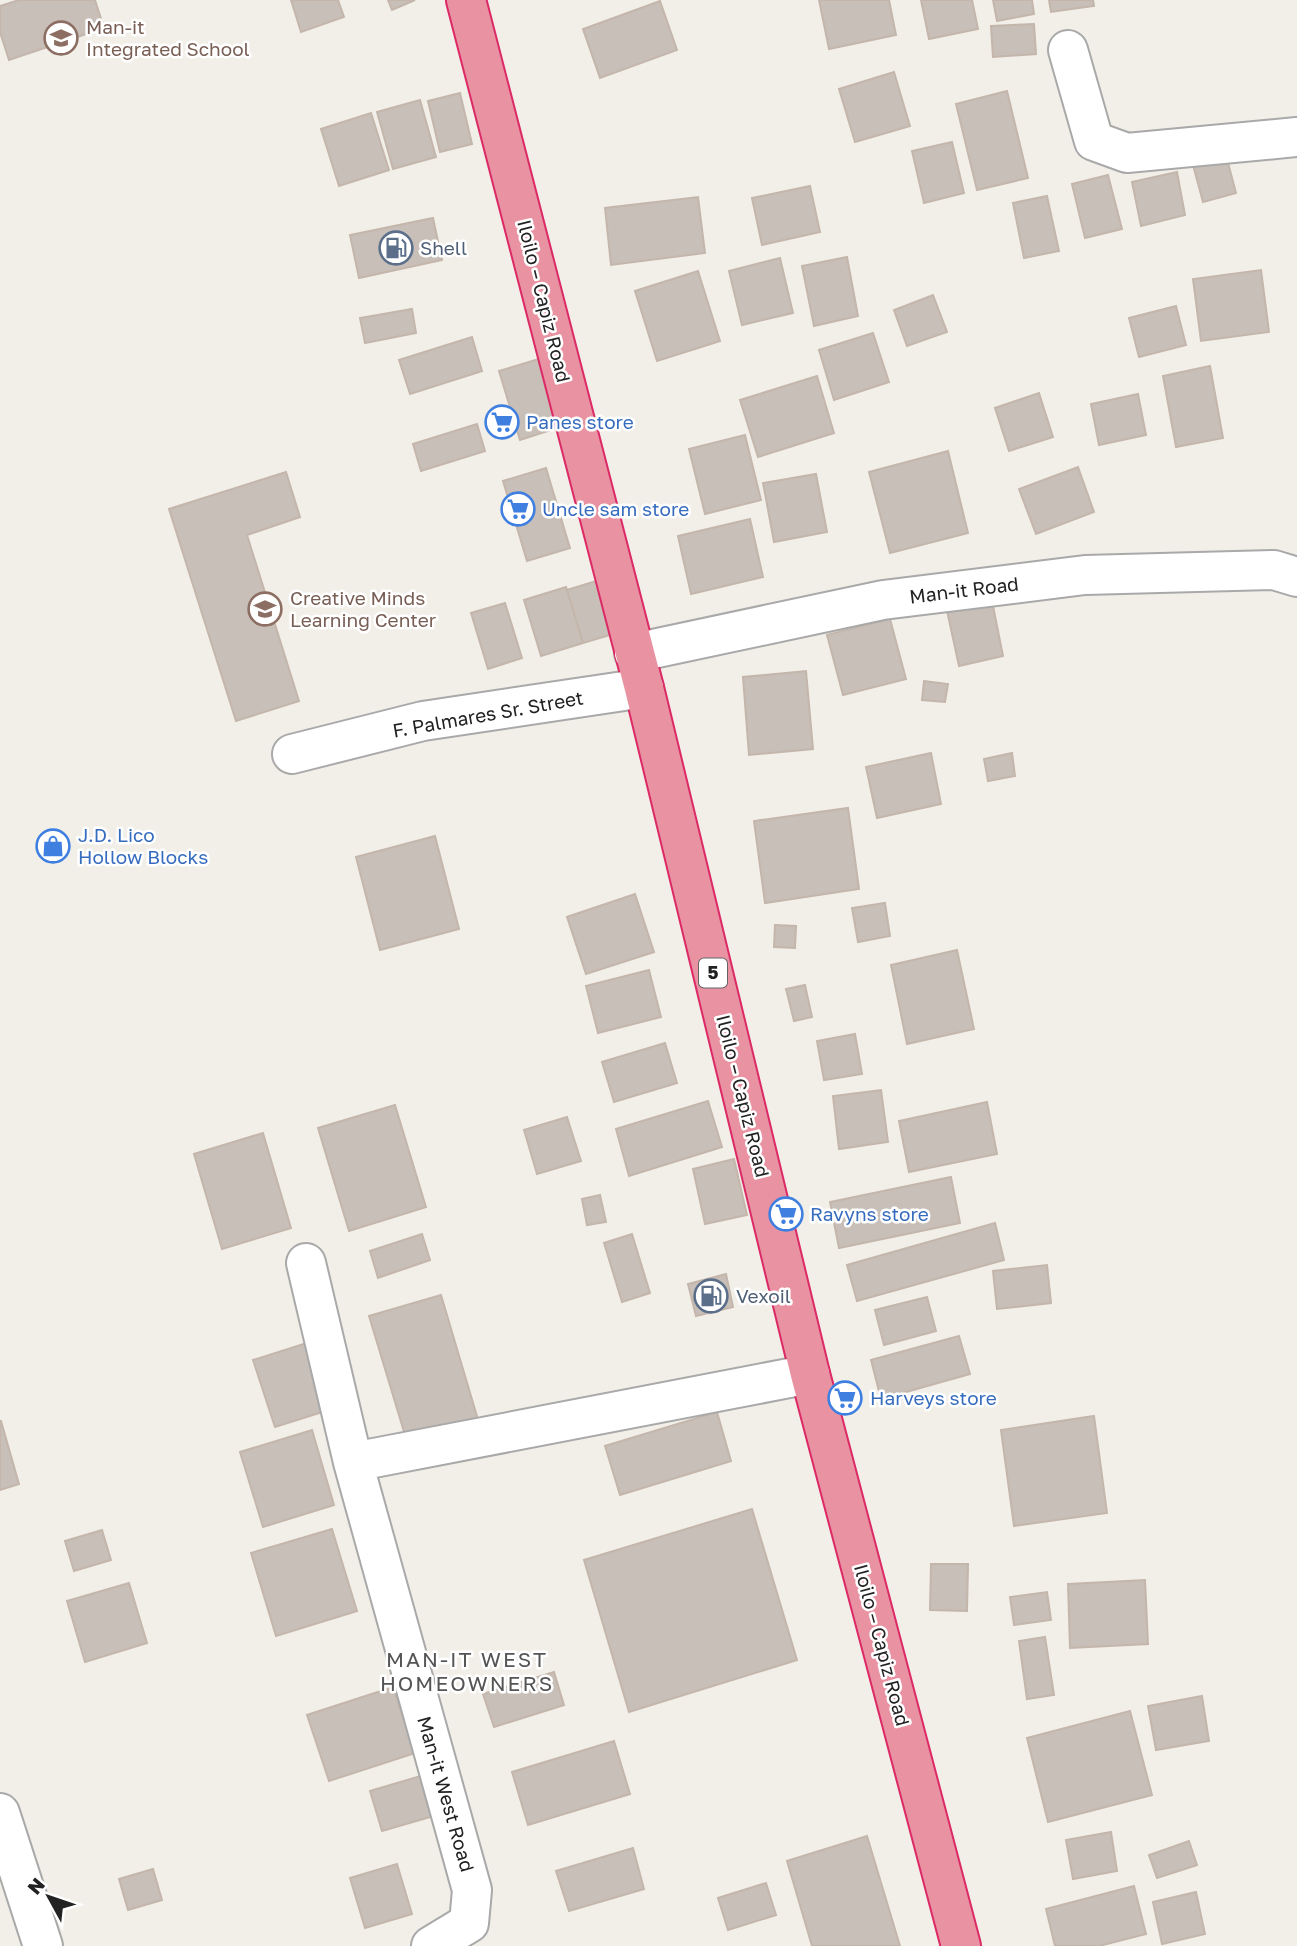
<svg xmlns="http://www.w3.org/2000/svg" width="1297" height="1946" viewBox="0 0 1297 1946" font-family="'Golos Text',sans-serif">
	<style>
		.building { fill: #c7bfb8; stroke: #c4b6ab; stroke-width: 2 }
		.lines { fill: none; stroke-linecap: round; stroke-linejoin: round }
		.street-casing { stroke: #a9a9a9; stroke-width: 42 }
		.highway-casing { stroke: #dc2a67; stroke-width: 42 }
		.street { stroke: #fff; stroke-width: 38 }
		.highway { stroke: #e892a2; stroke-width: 38 }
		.labels { text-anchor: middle; stroke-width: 5; stroke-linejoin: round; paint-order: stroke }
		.shield { fill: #fff; stroke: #646464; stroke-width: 2 }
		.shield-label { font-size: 18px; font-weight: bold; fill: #222 }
		.education-label { font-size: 19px; fill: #785e54; stroke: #fff; text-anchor: start }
		.service-label { font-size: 19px; fill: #4e5e75; stroke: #fff; text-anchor: start }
		.street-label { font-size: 19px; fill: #222; stroke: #fff }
		.shop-label { font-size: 19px; fill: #366cbe; stroke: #fff; text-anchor: start }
		.neighbourhood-label { font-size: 21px; letter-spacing: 2px; fill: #555; stroke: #fff }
	</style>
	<rect width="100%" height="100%" fill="#f2efe9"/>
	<path class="building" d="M19,0H95L104,28L9,60L0,32V6Z
		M291,0H338L344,17L301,32Z
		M388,0H415L392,10Z
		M819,0H889L896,35L829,49Z
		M921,0H972L978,29L929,39Z
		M993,0H1032L1034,14L997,21Z
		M1049,0H1093L1094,6L1051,12Z
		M660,1L677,50L600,78L583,29Z
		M1034,24L1036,54L993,57L991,26Z
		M894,72L910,126L855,142L839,89Z
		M1007,91L1028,178L977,190L956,104Z
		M460,93L472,144L440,152L428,101Z
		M420,100L436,157L393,169L377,112Z
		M371,113L389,170L339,186L321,129Z
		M952,142L964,193L924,203L912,151Z
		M1226,155L1236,193L1203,202L1193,165Z
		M1177,172L1185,215L1141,226L1132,182Z
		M1108,175L1122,229L1085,238L1072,184Z
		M810,186L820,232L762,245L752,198Z
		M1047,196L1059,251L1024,258L1013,203Z
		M698,197L705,253L611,265L605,208Z
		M433,218L442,260L359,278L350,235Z
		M847,257L858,316L814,326L802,266Z
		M780,258L793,313L742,325L729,271Z
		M1261,270L1269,332L1201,341L1193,279Z
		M698,271L720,341L657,361L635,291Z
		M933,295L947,332L907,346L894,310Z
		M1176,306L1186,345L1139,357L1129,318Z
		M412,309L416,333L365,343L360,318Z
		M873,333L889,382L834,400L819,350Z
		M472,337L482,371L410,394L399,360Z
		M542,358L563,426L520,440L499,371Z
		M1210,366L1223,438L1176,447L1163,376Z
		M817,376L834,433L758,457L740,400Z
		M1039,393L1053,437L1009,451L995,408Z
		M1138,394L1146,435L1099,445L1091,404Z
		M477,424L485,451L421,471L413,444Z
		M745,435L761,500L705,514L689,449Z
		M948,451L968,533L890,553L869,472Z
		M1078,467L1094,512L1036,534L1019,489Z
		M546,468L570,548L527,561L503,481Z
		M286,472L300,517L247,535L299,701L236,721L169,509Z
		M816,474L827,532L774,542L763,483Z
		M750,519L763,577L691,594L678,536Z
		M606,578L623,631L583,643L567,590Z
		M566,587L583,643L541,656L524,600Z
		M991,596L1003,656L959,666L946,606Z
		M505,603L522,658L488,669L471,613Z
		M890,619L906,679L843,695L827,635Z
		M806,671L813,749L749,755L743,677Z
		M924,681L948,684L945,702L922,700Z
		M931,753L941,804L877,818L866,767Z
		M1012,753L1015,776L988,781L984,759Z
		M848,808L859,889L765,903L754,821Z
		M435,836L459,929L380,950L356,857Z
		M635,894L654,952L586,974L567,917Z
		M885,903L890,936L858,942L852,908Z
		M775,925L796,926L795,948L774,947Z
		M957,950L974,1029L907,1044L891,965Z
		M649,970L661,1017L598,1033L586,986Z
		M805,985L812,1017L794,1021L786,989Z
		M855,1034L862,1074L824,1080L817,1041Z
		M665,1043L677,1083L614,1102L602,1062Z
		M881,1090L888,1142L839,1149L833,1096Z
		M708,1101L722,1147L629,1176L616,1129Z
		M987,1102L997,1154L909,1172L899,1121Z
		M395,1105L426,1207L349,1231L318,1128Z
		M567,1117L581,1161L537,1174L524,1130Z
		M263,1133L291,1228L222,1249L194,1154Z
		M734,1159L747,1215L705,1224L693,1169Z
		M951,1177L960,1223L839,1248L830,1202Z
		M600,1195L606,1222L587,1225L582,1199Z
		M995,1223L1004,1260L857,1301L847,1265Z
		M422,1234L430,1260L378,1278L370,1251Z
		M632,1234L650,1293L622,1302L604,1243Z
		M1047,1265L1051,1303L997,1309L993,1271Z
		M726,1274L733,1307L696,1316L688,1284Z
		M441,1295L479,1423L408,1445L369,1316Z
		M927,1297L936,1331L884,1345L875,1310Z
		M959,1336L970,1374L881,1399L871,1360Z
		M313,1341L335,1408L275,1427L253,1360Z
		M717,1412L731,1461L620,1495L605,1446Z
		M1094,1416L1107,1513L1014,1526L1001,1430Z
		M1,1421L19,1484L0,1490V1421Z
		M312,1430L334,1505L263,1527L240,1452Z
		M752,1509L797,1660L629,1712L584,1560Z
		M332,1529L357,1611L276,1636L251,1553Z
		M102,1530L111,1560L74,1571L65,1541Z
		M931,1564H968L967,1611L930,1610Z
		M1145,1580L1148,1644L1070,1648L1068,1584Z
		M129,1583L147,1643L85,1662L67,1601Z
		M1047,1592L1051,1620L1014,1625L1010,1597Z
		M1045,1637L1054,1695L1027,1699L1019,1641Z
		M554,1672L564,1705L494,1727L483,1694Z
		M393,1687L415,1753L329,1781L307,1715Z
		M1202,1696L1209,1741L1156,1750L1148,1706Z
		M1130,1711L1152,1795L1048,1822L1027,1738Z
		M614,1741L630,1794L528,1825L512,1772Z
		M424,1775L437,1815L382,1831L370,1791Z
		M1111,1832L1117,1871L1073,1879L1066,1840Z
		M867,1836L900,1946H812L787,1861Z
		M1189,1841L1197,1865L1157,1878L1149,1855Z
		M633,1848L644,1889L569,1911L556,1871Z
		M397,1864L412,1914L365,1928L350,1878Z
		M153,1869L162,1900L128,1910L119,1879Z
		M766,1883L776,1915L728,1930L718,1898Z
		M1134,1886L1146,1934L1099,1946H1055L1046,1909Z
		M1196,1892L1205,1934L1162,1944L1153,1902Z"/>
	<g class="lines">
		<defs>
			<path id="street" d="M1068,50L1094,141L1127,153L1297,137
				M634,653L883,600L1085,575L1274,570L1297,577
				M292,754L423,721L644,688
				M306,1263L353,1462L472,1890L469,1923L431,1946
				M353,1462L810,1374
				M0,1813L43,1946"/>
			<path id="highway" d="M466,0L644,688L810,1374L961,1946"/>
		</defs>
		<use href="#street" class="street-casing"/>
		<use href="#highway" class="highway-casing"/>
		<use href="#street" class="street"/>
		<use href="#highway" class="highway"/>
	</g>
	<defs>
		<symbol id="school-ring" viewBox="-11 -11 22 22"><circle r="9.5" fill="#fff" stroke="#8d6e63" stroke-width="1.5"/><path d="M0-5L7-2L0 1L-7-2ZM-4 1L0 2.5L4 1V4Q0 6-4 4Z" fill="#8d6e63"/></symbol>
		<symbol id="fuel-ring" viewBox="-11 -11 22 22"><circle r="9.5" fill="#fff" stroke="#5c6f8a" stroke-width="1.5"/><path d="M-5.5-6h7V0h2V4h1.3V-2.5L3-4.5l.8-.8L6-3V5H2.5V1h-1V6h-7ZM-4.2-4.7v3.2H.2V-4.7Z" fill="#5c6f8a"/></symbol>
		<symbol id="supermarket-ring" viewBox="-11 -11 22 22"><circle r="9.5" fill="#fff" stroke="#3f7fe0" stroke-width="1.5"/><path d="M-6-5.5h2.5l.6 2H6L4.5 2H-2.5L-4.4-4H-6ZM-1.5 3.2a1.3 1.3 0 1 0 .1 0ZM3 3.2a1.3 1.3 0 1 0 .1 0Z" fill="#3f7fe0"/></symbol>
		<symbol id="shop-ring" viewBox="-11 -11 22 22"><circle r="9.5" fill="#fff" stroke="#3f7fe0" stroke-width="1.5"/><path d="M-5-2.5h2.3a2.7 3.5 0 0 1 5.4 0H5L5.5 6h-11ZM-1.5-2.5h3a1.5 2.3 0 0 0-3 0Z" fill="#3f7fe0"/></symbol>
	</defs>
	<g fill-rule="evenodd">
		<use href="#school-ring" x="42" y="19" width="38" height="38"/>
		<use href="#fuel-ring" x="377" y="229" width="38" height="38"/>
		<use href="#supermarket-ring" x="483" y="403" width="38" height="38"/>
		<use href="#supermarket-ring" x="499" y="490" width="38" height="38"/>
		<use href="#school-ring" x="246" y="590" width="38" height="38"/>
		<use href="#shop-ring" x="34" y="827" width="38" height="38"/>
		<use href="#supermarket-ring" x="767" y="1195" width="38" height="38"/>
		<use href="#fuel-ring" x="692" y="1277" width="38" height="38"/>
		<use href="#supermarket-ring" x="826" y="1379" width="38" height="38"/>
	</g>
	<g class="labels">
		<rect class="shield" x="699" y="958.5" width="28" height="29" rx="5"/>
		<g class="shield-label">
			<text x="713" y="979">5</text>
		</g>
		<g class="education-label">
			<text x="86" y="34">Man-it<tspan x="86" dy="22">Integrated School</tspan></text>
			<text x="290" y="605">Creative Minds<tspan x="290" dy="22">Learning Center</tspan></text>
		</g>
		<g class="service-label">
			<text x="420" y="255">Shell</text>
			<text x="736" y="1303">Vexoil</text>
		</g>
		<g class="street-label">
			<text transform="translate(544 301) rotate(76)" y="7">Iloilo – Capiz Road</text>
			<text transform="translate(964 590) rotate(-7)" y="7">Man-it Road</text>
			<text transform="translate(488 714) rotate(-10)" y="7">F. Palmares Sr. Street</text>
			<text transform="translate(743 1096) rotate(76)" y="7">Iloilo – Capiz Road</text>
			<text transform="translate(882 1645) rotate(75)" y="7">Iloilo – Capiz Road</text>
			<text transform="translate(446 1794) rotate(74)" y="7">Man-it West Road</text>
		</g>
		<g class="shop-label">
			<text x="526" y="429">Panes store</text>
			<text x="542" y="516">Uncle sam store</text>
			<text x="78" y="842">J.D. Lico<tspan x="78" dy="22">Hollow Blocks</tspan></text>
			<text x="810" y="1221">Ravyns store</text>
			<text x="870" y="1405">Harveys store</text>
		</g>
		<g class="neighbourhood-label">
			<text x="467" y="1667">MAN-IT WEST<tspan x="467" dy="24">HOMEOWNERS</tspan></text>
		</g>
	</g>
	<g transform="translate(49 1897) rotate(310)" stroke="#ffffff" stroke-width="5" paint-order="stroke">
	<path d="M0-5L12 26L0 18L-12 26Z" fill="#222222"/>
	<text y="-10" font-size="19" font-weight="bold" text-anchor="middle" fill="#222222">N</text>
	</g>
</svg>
